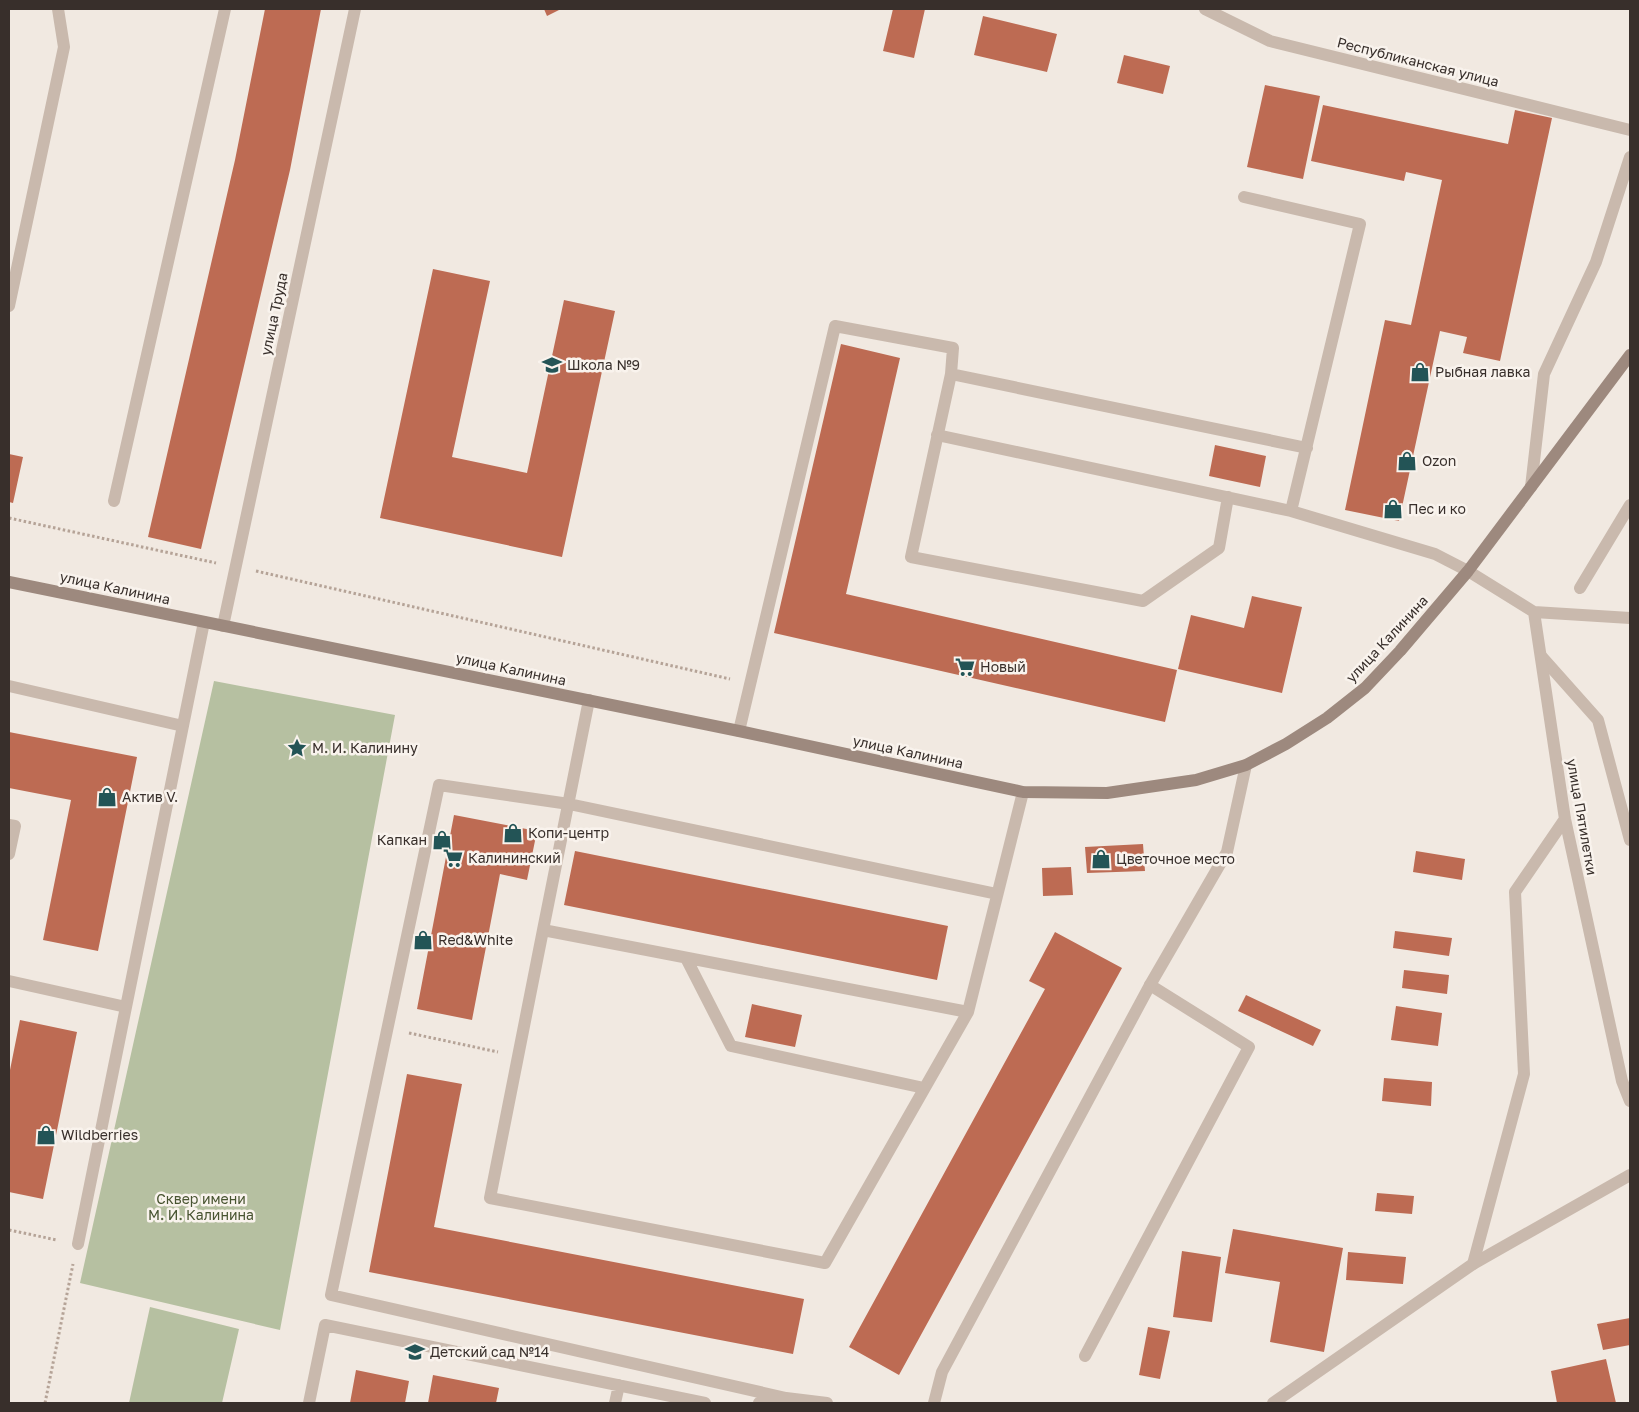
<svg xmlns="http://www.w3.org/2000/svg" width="1639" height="1412" viewBox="0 0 1639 1412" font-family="'Golos Text',sans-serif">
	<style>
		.green { fill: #b6c0a1 }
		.building { fill: #bd6b53 }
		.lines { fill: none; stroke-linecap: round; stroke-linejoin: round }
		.path { stroke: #b5a397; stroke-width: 3; stroke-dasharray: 2.5 2.5; stroke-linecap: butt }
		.lane { stroke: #c9b9ad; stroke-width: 12 }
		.street { stroke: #c9b9ad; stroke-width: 12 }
		.secondary { stroke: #9d897e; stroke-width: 12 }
		.labels { text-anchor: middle; stroke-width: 5; stroke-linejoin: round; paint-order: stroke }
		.street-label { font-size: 14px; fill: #382f2b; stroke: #f9f3ed }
		.poi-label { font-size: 14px; fill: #382f2b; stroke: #f9f3ed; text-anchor: start }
		.park-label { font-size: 14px; fill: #485431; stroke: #f9f3ed }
	</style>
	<rect width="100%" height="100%" fill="#f1e9e1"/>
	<path class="green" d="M214,681L395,715L280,1330L80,1283Z
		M150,1307L239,1329L222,1403H129Z"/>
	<path class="building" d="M265,9H321L290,170L201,549L148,537L235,160Z
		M544,9H561L547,16Z
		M893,9H925L914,58L883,51Z
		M983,16L1057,34L1047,72L974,55Z
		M1124,55L1170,66L1163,94L1117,83Z
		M1265,85L1320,96L1303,179L1247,167Z
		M1323,105L1508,144L1515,110L1552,118L1500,361L1463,353L1467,337L1440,331L1399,521L1345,510L1385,320L1411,325L1442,180L1406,172L1404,181L1311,161Z
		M433,269L490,281L452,457L527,473L564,300L615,311L562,557L380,518Z
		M841,344L900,358L846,594L1177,670L1165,722L774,633Z
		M1215,445L1266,456L1260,487L1209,476Z
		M9,454L23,457L13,503L9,502Z
		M1252,596L1302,607L1282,693L1178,669L1191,615L1244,628Z
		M9,732L137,757L98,951L43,940L71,800L9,788Z
		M454,815L537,831L527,880L500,874L472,1020L417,1009Z
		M1143,844L1145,871L1087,873L1085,847Z
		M575,851L948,926L937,980L564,905Z
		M1416,851L1465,859L1462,880L1413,872Z
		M1071,867L1073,895L1043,896L1042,868Z
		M1395,931L1452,938L1449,956L1393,948Z
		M1055,932L1122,968L899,1375L849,1347L1045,989L1029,981Z
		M1404,970L1449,975L1447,994L1402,988Z
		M1246,995L1321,1030L1313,1046L1238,1011Z
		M752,1004L802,1015L795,1047L745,1037Z
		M1396,1006L1442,1013L1438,1046L1391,1040Z
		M20,1020L77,1032L43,1199L9,1192V1075Z
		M407,1074L462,1084L434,1227L804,1299L793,1354L369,1272Z
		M1384,1078L1432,1082L1431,1106L1382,1101Z
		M1377,1193L1414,1196L1412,1214L1375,1211Z
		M1233,1229L1343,1248L1324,1352L1270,1342L1280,1282L1225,1273Z
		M1182,1251L1221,1257L1212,1322L1173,1317Z
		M1348,1252L1406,1257L1403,1284L1346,1280Z
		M1630,1318V1345L1603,1350L1597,1324Z
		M1148,1327L1170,1331L1160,1379L1139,1375Z
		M1606,1359L1616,1403H1557L1551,1371Z
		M356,1370L409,1381L405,1403H350Z
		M433,1375L499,1388L496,1403H428Z"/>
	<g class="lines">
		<path class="path" d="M9,518L216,563
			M256,571L730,679
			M409,1033L498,1052
			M9,1230L57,1240
			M45,1403L73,1264"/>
		<path class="lane" d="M1244,197L1360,224L1291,511
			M9,306L64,47L58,9
			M951,374L1307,448
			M937,435L1291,511L1435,554L1468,571
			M1531,487L1544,374L1596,262L1630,157
			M114,501L225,9
			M1580,588L1630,505
			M1541,656L1598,720L1630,840
			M9,686L183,726
			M739,731L835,326L953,348L951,374L911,557L1143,601L1219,548L1228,497
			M9,825L15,826L9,854
			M543,930L589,700
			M686,958L731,1046L924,1088
			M9,981L126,1007
			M968,1012L543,930L490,1198L825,1263L968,1012L1023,792
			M78,1244L204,622
			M1473,1264L1630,1175
			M1085,1356L1249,1047L1150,985
			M309,1403L325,1325L705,1403
			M615,1403L619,1385
			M759,1403L786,1398L827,1403
			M785,1403L786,1398L331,1295L439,785L569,804L997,894"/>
		<path class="street" d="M1205,9L1270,41L1630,130
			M1468,571L1534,612L1565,819L1622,1081L1630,1101
			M1534,612L1630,618
			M223,626L355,9
			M934,1403L942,1372L1150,985L1227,852L1246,765
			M1273,1403L1473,1264L1524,1074L1515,892L1565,819"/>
		<path class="secondary" d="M9,582L739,731L1023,792L1107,793L1196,780L1246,765L1286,744L1327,718L1365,688L1400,651L1468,571L1630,355"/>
	</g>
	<defs>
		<symbol id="school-bare" viewBox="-9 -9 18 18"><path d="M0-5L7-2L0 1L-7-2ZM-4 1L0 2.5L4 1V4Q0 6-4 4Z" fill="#235456" stroke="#f9f3ed" stroke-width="2.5" paint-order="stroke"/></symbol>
		<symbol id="shop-bare" viewBox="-9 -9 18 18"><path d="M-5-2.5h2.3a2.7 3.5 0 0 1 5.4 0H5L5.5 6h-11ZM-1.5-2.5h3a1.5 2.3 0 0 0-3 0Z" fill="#235456" stroke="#f9f3ed" stroke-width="2.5" paint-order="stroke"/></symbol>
		<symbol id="supermarket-bare" viewBox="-9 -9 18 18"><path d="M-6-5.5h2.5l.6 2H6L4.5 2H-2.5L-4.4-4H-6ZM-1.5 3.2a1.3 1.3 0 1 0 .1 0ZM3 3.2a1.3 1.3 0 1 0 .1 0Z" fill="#235456" stroke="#f9f3ed" stroke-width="2.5" paint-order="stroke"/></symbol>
		<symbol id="sight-bare" viewBox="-9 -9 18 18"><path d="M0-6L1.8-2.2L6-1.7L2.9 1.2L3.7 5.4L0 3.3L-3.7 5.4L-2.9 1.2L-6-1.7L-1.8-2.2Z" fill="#235456" stroke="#f9f3ed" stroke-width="2.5" paint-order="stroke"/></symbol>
	</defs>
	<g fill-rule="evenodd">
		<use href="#school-bare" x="538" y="351" width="28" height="28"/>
		<use href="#shop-bare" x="1406" y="358" width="28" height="28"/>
		<use href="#shop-bare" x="1393" y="447" width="28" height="28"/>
		<use href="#shop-bare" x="1379" y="495" width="28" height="28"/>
		<use href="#supermarket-bare" x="951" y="653" width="28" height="28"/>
		<use href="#sight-bare" x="283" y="734" width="28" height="28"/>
		<use href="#shop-bare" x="93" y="783" width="28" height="28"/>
		<use href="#shop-bare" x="499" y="819" width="28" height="28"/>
		<use href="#shop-bare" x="428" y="826" width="28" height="28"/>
		<use href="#supermarket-bare" x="439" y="844" width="28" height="28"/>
		<use href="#shop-bare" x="1087" y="845" width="28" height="28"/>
		<use href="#shop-bare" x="409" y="926" width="28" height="28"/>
		<use href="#shop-bare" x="32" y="1121" width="28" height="28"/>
		<use href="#school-bare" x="401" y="1338" width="28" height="28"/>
	</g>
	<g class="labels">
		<g class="street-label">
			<text transform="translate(1418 62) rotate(14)" y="5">Республиканская улица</text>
			<text transform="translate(274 314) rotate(-78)" y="5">улица Труда</text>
			<text transform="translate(115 588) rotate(12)" y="5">улица Калинина</text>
			<text transform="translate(1387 639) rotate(-47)" y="5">улица Калинина</text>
			<text transform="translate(511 669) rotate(12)" y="5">улица Калинина</text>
			<text transform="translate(908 752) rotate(12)" y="5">улица Калинина</text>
			<text transform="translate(1582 817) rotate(80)" y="5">улица Пятилетки</text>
		</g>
		<g class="poi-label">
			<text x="567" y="370">Школа №9</text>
			<text x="1435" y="377">Рыбная лавка</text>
			<text x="1422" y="466">Ozon</text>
			<text x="1408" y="514">Пес и ко</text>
			<text x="980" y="672">Новый</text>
			<text x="312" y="753">М. И. Калинину</text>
			<text x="122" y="802">Актив V.</text>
			<text x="528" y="838">Копи-центр</text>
			<text x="427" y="845" text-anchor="end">Капкан</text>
			<text x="468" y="863">Калининский</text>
			<text x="1116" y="864">Цветочное место</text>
			<text x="438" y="945">Red&amp;White</text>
			<text x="61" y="1140">Wildberries</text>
			<text x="430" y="1357">Детский сад №14</text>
		</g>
		<g class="park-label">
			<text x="201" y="1204">Сквер имени<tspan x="201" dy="16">М. И. Калинина</tspan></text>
		</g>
	</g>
	<rect width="1639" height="1412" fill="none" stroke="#382f2b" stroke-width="20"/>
</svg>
